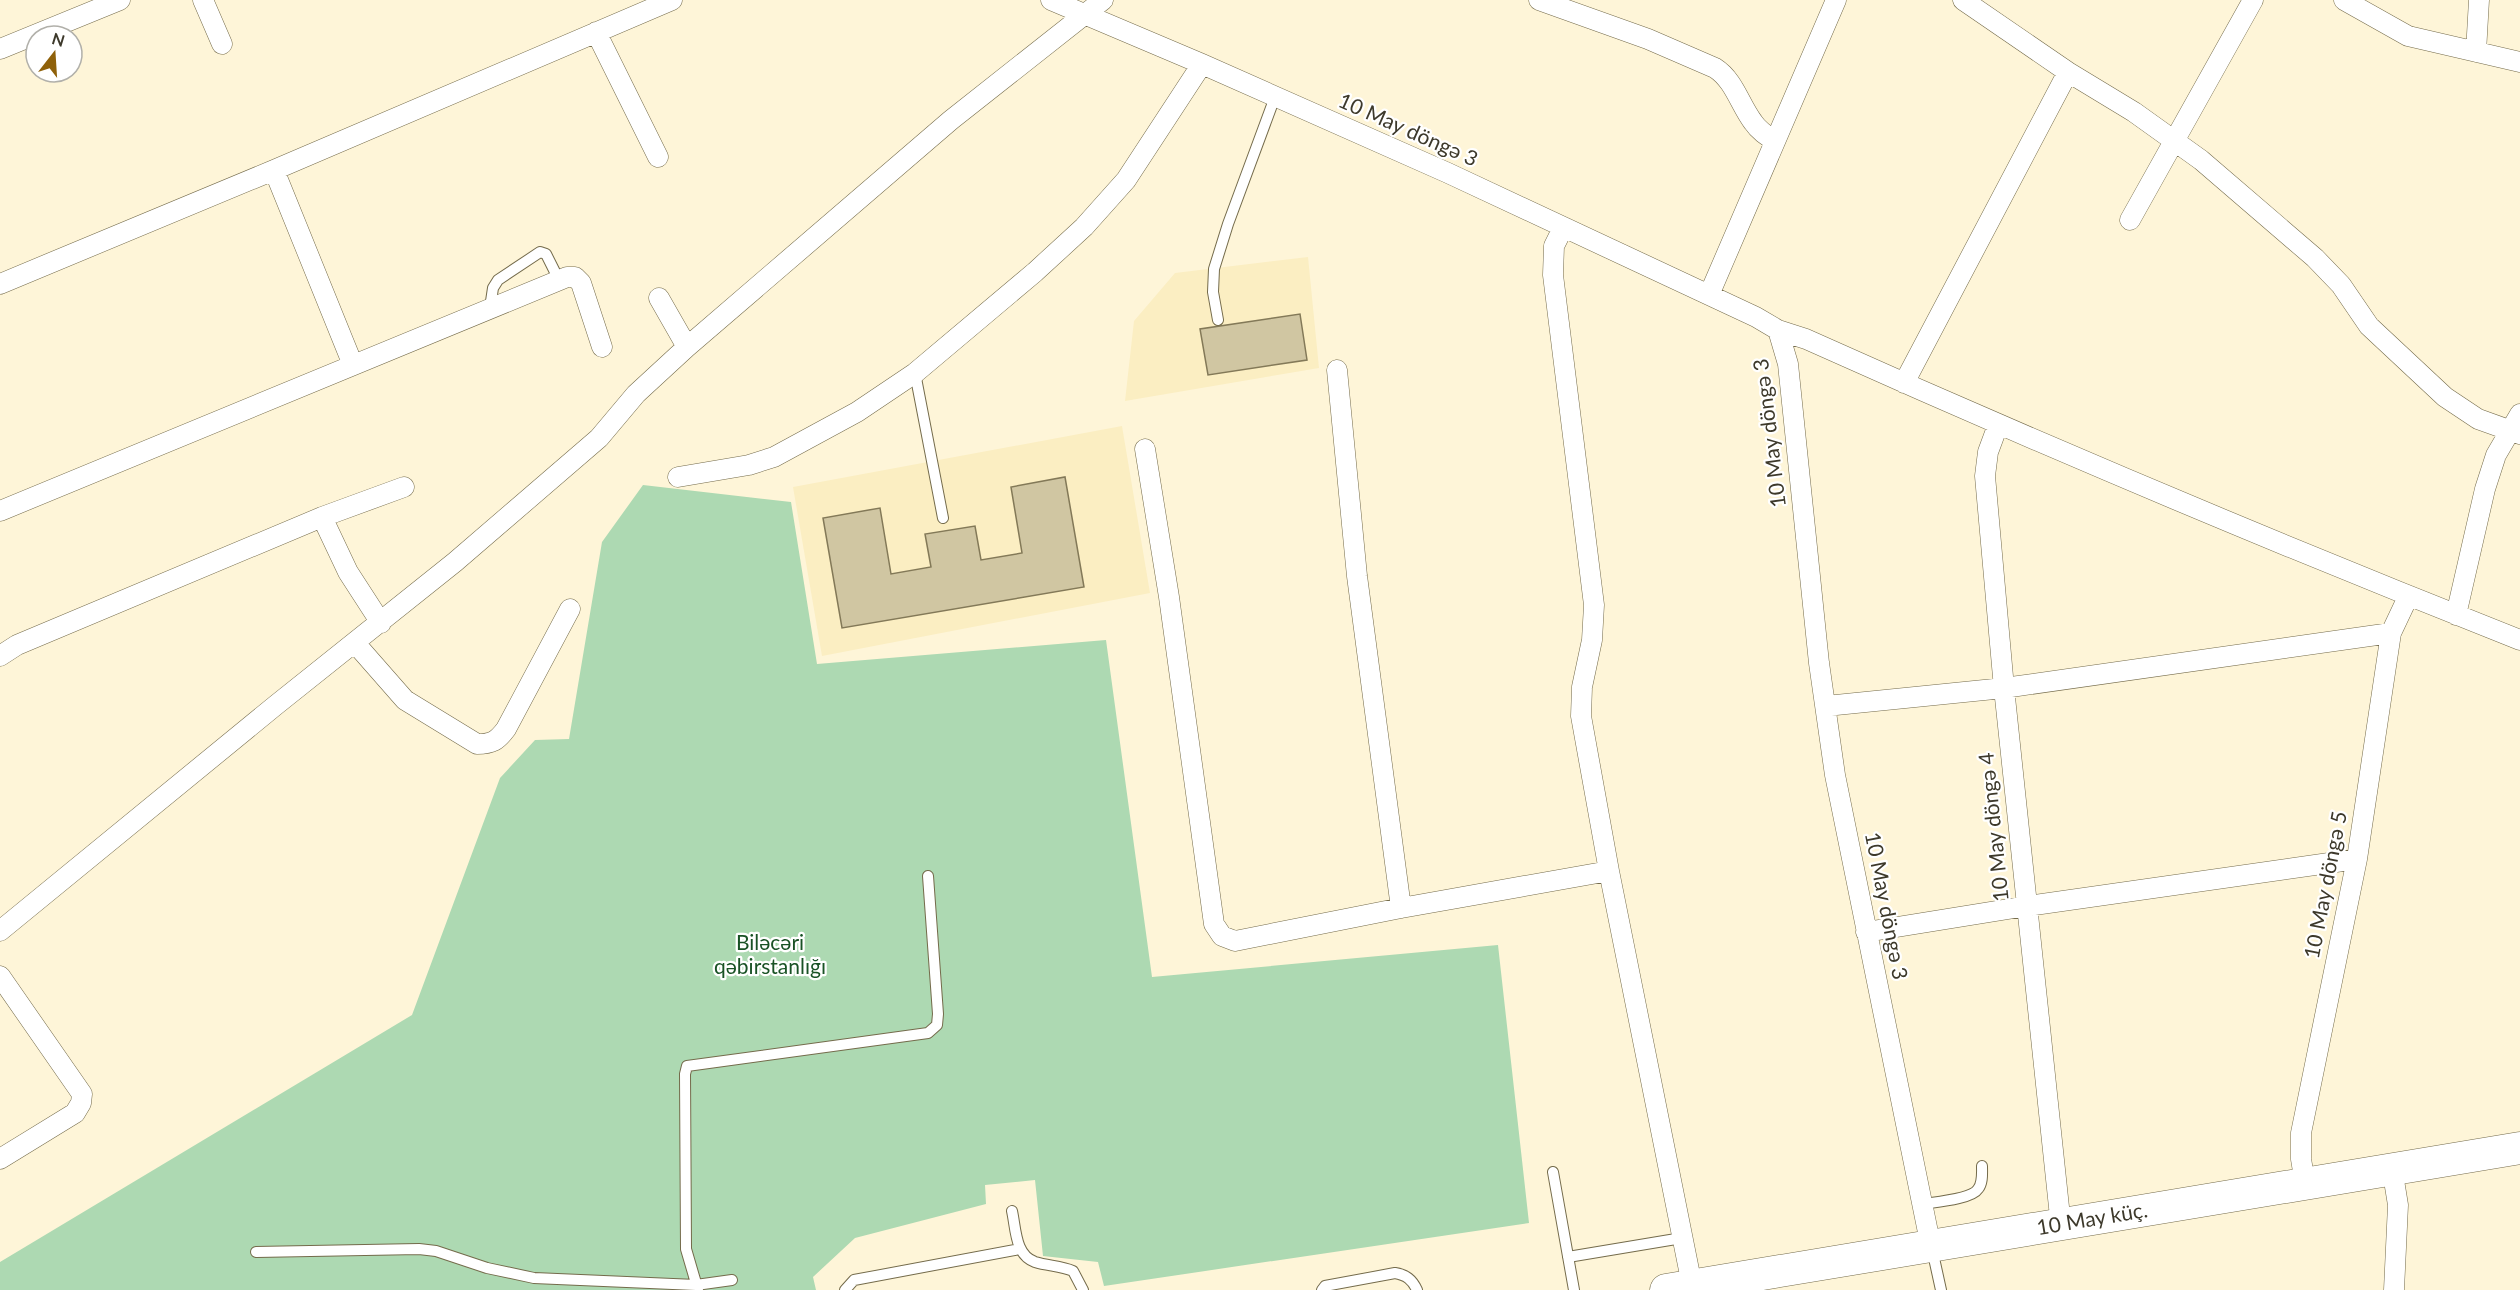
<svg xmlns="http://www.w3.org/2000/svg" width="2520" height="1290" viewBox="0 0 2520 1290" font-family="Lato,sans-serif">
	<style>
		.built { fill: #fbeec2 }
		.green { fill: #add9b2 }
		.building { fill: #d0c6a2; stroke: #837958; stroke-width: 1.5 }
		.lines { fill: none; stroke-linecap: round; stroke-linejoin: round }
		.service-casing { stroke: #746b4b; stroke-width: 12 }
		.minor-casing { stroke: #746b4b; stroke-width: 21 }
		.primary-casing { stroke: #746b4b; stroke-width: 33 }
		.service { stroke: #fff; stroke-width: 10 }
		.minor { stroke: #fff; stroke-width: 20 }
		.primary { stroke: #fff; stroke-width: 32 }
		.labels { text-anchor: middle; stroke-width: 4.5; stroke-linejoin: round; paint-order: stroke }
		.street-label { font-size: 21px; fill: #3d392b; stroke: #fff }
		.park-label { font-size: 21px; fill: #195225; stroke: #fff }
	</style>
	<rect width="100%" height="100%" fill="#fef5d8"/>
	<path class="built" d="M1308,257L1319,368L1125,401L1134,321L1175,273Z
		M1122,426L1150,593L822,656L793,487Z"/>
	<path class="green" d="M643,485L791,502L817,664L1106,640L1152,977L1498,945L1529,1223L1104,1286L1098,1262L1043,1256L1035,1180L985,1185L986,1204L855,1238L813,1277L816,1290H0V1262L412,1015L500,778L535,740L569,739L602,542Z"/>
	<path class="building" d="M1300,314L1307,360L1208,375L1200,329Z
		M1065,477L1084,587L842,628L823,518L880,508L891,574L931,567L925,534L975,526L981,560L1022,553L1011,487Z"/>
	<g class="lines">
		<defs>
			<path id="service" d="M490,308L493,288L498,280L540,252L546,254L559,280
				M1218,320L1213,292L1214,269L1228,224L1275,97
				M915,373L943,518
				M1553,1172L1574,1290
				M1923,1204C1935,1202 1972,1199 1978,1189C1983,1183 1982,1173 1982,1166
				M1012,1211C1016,1229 1015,1255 1035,1262C1048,1266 1061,1266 1073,1271L1083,1290
				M1932,1249L1941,1290
				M256,1252L419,1249L436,1251L487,1268L534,1278L696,1285L732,1280
				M1568,1257L1682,1238
				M698,1290L686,1249L685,1074L687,1066L928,1033L937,1025L938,1014L928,876
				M845,1290L854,1280L1020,1249
				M1322,1290L1325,1286L1395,1273C1406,1275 1412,1279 1417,1290"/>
			<path id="minor" d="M203,0L222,44
				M1051,0L1202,64L1448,173L1756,317L1778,330L1788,364L1819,663L1835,775L1931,1247
				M1539,0L1648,39L1715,68C1734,80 1740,105 1753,122C1759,131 1767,136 1775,141
				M1963,0L2068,72L2134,112L2201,160L2315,258L2341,285L2369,326L2445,397L2478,419L2520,434
				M2344,0L2408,36L2520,62
				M596,32L658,157
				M0,49L120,0
				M2476,52L2479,0
				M274,170L353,365
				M2130,220L2253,0
				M1563,228L1554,246L1553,275L1594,605L1592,640L1582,687L1581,716L1609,871L1692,1285
				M0,284L274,170L672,0
				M1709,295L1836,0
				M659,298L687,347
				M1778,330L1806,339C2042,445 2280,545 2520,640
				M1337,370L1357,576L1401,908
				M1904,383L2068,72
				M1998,425L1988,452L1985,476L2004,688L2061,1226
				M1145,449L1169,597L1214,924L1222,936L1235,941L1401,908L1609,871
				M678,477L749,465L774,457L857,412L915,373L1035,272L1084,227L1126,180L1202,64
				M0,511L567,277H575L581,283L602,347
				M322,517L404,487
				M2456,615L2485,489L2496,455L2520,414
				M355,643L405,700L477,744C492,744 497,741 506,729L570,609
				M0,656L17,645L322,517L348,572L381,623
				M1826,706L2004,688L2391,633
				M0,931L276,705L455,562L599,438L636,394L687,347L951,120L1103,0
				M1866,932L2027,906L2357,859
				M0,976L82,1094L81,1103L75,1113L0,1159
				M2392,1168L2398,1205L2394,1290
				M2305,1183L2301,1159V1133L2357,859L2391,633L2408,597"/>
			<g id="primary">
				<path id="s1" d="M1666,1290L2520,1148"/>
			</g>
		</defs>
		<use href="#service" class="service-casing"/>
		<use href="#minor" class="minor-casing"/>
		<use href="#primary" class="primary-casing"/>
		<use href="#service" class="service"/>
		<use href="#minor" class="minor"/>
		<use href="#primary" class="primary"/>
	</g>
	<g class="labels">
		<g class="street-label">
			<text transform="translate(1408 130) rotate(24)" y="7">10 May döngə 3</text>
			<text transform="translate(1770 433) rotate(-97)" y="7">10 May döngə 3</text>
			<text transform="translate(1994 827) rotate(-96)" y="7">10 May döngə 4</text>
			<text transform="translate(2326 885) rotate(-79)" y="7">10 May döngə 5</text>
			<text transform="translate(1886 906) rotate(79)" y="7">10 May döngə 3</text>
			<text dy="7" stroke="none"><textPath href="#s1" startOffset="432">10 May küç.</textPath></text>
		</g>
		<g class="park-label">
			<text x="770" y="950">Biləcəri<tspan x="770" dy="24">qəbirstanlığı</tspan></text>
		</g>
	</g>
	<g transform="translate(54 54) rotate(17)"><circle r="28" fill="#ffffff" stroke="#b1b0aa" stroke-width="1.5"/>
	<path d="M0-4.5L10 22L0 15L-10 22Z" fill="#8f610a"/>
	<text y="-9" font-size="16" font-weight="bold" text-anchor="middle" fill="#3d392b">N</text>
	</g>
</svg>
